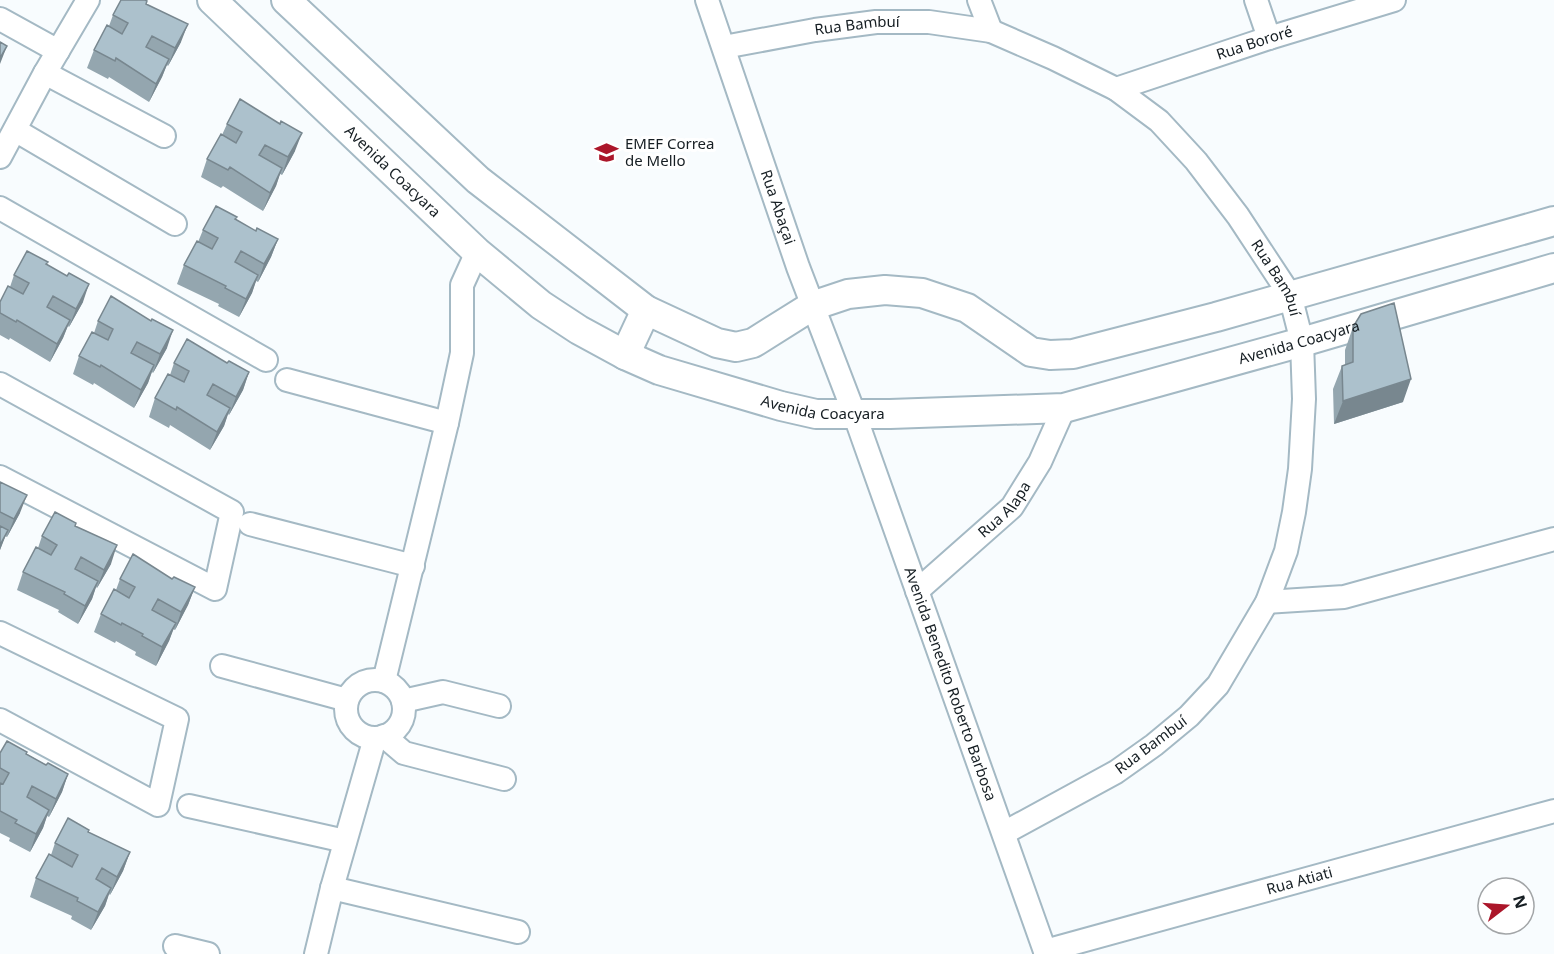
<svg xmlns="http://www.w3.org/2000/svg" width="1554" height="954" viewBox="0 0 1554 954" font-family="'Noto Sans',sans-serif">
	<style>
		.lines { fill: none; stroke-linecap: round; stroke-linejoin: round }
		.minor-casing { stroke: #a4b9c4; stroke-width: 26 }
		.tertiary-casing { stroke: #a4b9c4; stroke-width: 32 }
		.minor { stroke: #fff; stroke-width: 22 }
		.tertiary { stroke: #fff; stroke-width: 28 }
		.wall { fill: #94a6af }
		.shaded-wall { fill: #78878f }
		.building { fill: #acc1cc; stroke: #78878f; stroke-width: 1.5 }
		.labels { text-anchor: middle; stroke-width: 6; stroke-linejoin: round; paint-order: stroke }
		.street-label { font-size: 15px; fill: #161e23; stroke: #fff }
		.poi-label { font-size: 15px; fill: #161e23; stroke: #fff; text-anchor: start }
	</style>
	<rect width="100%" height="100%" fill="#f8fcfe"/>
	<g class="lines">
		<defs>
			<g id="minor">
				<path id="s1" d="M707,0L798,267L854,413L1046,954"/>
				<path d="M979,0L991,31"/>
				<path d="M1256,0L1269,38"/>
				<path d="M0,19L58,51"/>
				<path id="s2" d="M724,47L815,30L876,22H929L991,31L1053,58L1116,89L1159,121L1196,161L1238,216L1290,295L1302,342L1304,399L1300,469L1294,512L1286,551L1267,602L1218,685L1189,716L1154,745L1116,772L1004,833"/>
				<path d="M45,73L164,136"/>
				<path id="s3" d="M1116,89L1269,38L1394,0"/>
				<path d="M15,130L175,224"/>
				<path d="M0,157L45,73L88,0"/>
				<path d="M0,208L266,360"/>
				<path d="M287,380L447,423"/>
				<path d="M0,384L232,512L215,589L0,477"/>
				<path d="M250,524L413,566"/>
				<path id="s4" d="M917,591L1012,507L1040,462L1064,408"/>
				<path d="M1267,602L1344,597L1554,539"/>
				<path d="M0,633L177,719L158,805L0,720"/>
				<path d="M222,666L347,700"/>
				<circle cx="375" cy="709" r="29"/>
				<path d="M384,681L447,423L462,353V285L477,252"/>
				<path d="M403,701L443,692L499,706"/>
				<path d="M384,736L404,753L504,779"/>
				<path d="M189,806L345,841"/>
				<path d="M332,888L518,932"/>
				<path d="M175,946L208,954"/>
				<path id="s5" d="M1045,951L1554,811"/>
				<path d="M316,954L332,888L375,738"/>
			</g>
			<g id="tertiary">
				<path id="s6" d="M212,0L477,252L541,305L579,330L625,355L659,370L781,406L816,414H890L1064,408L1302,342L1554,268"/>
				<path d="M286,0L478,180L646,310L717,343L736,347L753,343L812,306L848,294L885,290L922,293L967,308L1031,352L1050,355L1073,354L1216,317L1554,221"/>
				<path d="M625,355L646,310"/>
			</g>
		</defs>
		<use href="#minor" class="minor-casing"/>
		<use href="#tertiary" class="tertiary-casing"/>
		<use href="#minor" class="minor"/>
		<use href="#tertiary" class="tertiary"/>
	</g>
	<path class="wall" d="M146,4L181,42L168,66L167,65L162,77L149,102L109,77L108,79L87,68L94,50L109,26L113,15Z
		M227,124L295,151L282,175L280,174L276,186L263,211L223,186L221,188L201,177L207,159L222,135Z
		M237,217L235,220L256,231L278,239L271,257L258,282L256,281L252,293L239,317L218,306L219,304L177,284L184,265L198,242L203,230Z
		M47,264L83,302L69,327L68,326L63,338L50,362L10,338L9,340L0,335V302L10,287L14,275Z
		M98,321L167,348L153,373L152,372L148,383L134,408L94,383L93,385L73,374L79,356L94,333Z
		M1353,327L1403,402L1334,424L1333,389L1342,366L1345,365V350Z
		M174,363H227L249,372L243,390L229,415L228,414L224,426L210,450L170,425L169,428L149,417L155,398L170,375Z
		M0,482L20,513L7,537L5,536L0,550Z
		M75,526L111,564L97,588L96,587L92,599L78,624L58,612L59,610L17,590L23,572L38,548L42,536Z
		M120,579L195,587L188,605L175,630L173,629L169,641L156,666L135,655L136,652L116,641L115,643L94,632L101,614L116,590Z
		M27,752V754L46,765L68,774L62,792L49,817L47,816L43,828L30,852L9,841L10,838L0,833V753Z
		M88,832L130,852L123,871L110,895L109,894L105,906L91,930L71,919L72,916L30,897L36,878L51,855L55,843Z"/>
	<path class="shaded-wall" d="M188,24L181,42L168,66L175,48Z
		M7,46L0,64V58Z
		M169,59L162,77L149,102L156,84Z
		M302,133L295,151L282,175L288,157Z
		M282,168L276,186L263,211L270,193Z
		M278,239L271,257L258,282L264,264Z
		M258,275L252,293L239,317L246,299Z
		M89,284L83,302L69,327L76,309Z
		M70,320L63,338L50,362L57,344Z
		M173,330L167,348L153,373L160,354Z
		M154,365L148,383L134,408L141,390Z
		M249,372L243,390L229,415L236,397Z
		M1411,379L1403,402L1334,424L1343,401Z
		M230,408L224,426L210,450L217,432Z
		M27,495L20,513L7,537L14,519Z
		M8,530L0,550V545Z
		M117,545L111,564L97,588L104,570Z
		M98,581L92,599L78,624L85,606Z
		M195,587L188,605L175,630L181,612Z
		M176,623L169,641L156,666L162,647Z
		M68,774L62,792L49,817L56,799Z
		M49,810L43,828L30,852L36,834Z
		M130,852L123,871L110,895L117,877Z
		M111,888L105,906L91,930L98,912Z"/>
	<path class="building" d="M121,0H145L147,1L146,4L188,24L175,48L152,36L146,47L169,59L156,84L116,58L115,61L94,50L107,25L122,34L128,23L113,15Z
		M0,42L7,46L0,58Z
		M240,99L280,124L281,121L302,133L288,157L265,145L259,155L282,168L270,193L230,167L228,170L207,159L221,134L236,143L242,132L227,124Z
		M216,206L237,217L235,219L256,231L257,228L278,239L264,264L241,251L235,262L258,275L246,299L225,288L226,286L184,265L197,241L212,249L218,238L203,230Z
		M27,251L48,262L46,264L67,276L69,273L89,284L76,309L53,296L47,307L70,320L57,344L17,320L16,322L0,313V302L8,286L23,294L29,283L14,275Z
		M111,296L151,321L152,319L173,330L160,354L137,342L131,353L154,365L141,390L101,365L100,367L79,356L92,332L108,340L113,329L98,321Z
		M1394,303L1411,379L1343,401L1342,366L1353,362V327L1361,314Z
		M187,339L227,363L229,361L249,372L236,397L213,384L207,395L230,408L217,432L177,407L176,410L155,398L168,374L184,382L189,371L174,363Z
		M0,482L27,495L14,519L0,512Z
		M55,512L76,523L75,526L117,545L104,570L81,557L75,569L98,581L85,606L64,594L65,592L23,572L36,547L51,555L57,545L42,536Z
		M0,526L8,530L0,545Z
		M133,554L172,579L174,577L195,587L181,612L158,599L152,610L176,623L162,647L142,636L143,634L122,623L121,625L101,614L114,589L129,598L135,587L120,579Z
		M7,741L27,752L26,754L46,765L48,763L68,774L56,799L32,786L27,797L49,810L36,834L15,823L17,820L0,811V783L3,784L9,773L0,768V753Z
		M68,818L89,830L88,832L130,852L117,877L102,868L96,879L111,888L98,912L77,901L78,898L36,878L49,854L72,867L78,855L55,843Z"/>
	<defs>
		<symbol id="school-bare" viewBox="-9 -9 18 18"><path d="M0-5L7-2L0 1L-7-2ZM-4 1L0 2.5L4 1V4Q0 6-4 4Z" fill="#ab162a" stroke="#fff" stroke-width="2.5" paint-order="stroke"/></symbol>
	</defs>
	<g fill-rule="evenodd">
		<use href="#school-bare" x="590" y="136" width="33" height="33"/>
	</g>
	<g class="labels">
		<g class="street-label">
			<text dy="5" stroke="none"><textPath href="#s2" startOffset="135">Rua Bambuí</textPath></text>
			<text dy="5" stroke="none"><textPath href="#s3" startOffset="146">Rua Bororé</textPath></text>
			<text dy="5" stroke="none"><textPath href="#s6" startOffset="249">Avenida Coacyara</textPath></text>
			<text dy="5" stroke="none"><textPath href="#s1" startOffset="219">Rua Abaçai</textPath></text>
			<text dy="5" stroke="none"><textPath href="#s2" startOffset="658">Rua Bambuí</textPath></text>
			<text dy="5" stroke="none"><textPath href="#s6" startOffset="1239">Avenida Coacyara</textPath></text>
			<text dy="5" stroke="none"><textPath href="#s6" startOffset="753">Avenida Coacyara</textPath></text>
			<text dy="5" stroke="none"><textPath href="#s4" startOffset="120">Rua Alapa</textPath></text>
			<text dy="5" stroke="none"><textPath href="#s1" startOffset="726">Avenida Benedito Roberto Barbosa</textPath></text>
			<text transform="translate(1151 745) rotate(-37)" y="5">Rua Bambuí</text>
			<text dy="5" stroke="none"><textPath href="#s5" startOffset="264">Rua Atiati</textPath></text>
		</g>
		<g class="poi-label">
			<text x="625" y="149">EMEF Correa<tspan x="625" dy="17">de Mello</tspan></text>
		</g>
	</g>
	<g transform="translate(1506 906) rotate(73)"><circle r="28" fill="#ffffff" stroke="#a2a5a7" stroke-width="1.5"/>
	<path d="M0-4.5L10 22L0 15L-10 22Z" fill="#ab162a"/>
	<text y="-9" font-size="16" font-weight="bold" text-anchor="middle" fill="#161e23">N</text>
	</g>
</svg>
